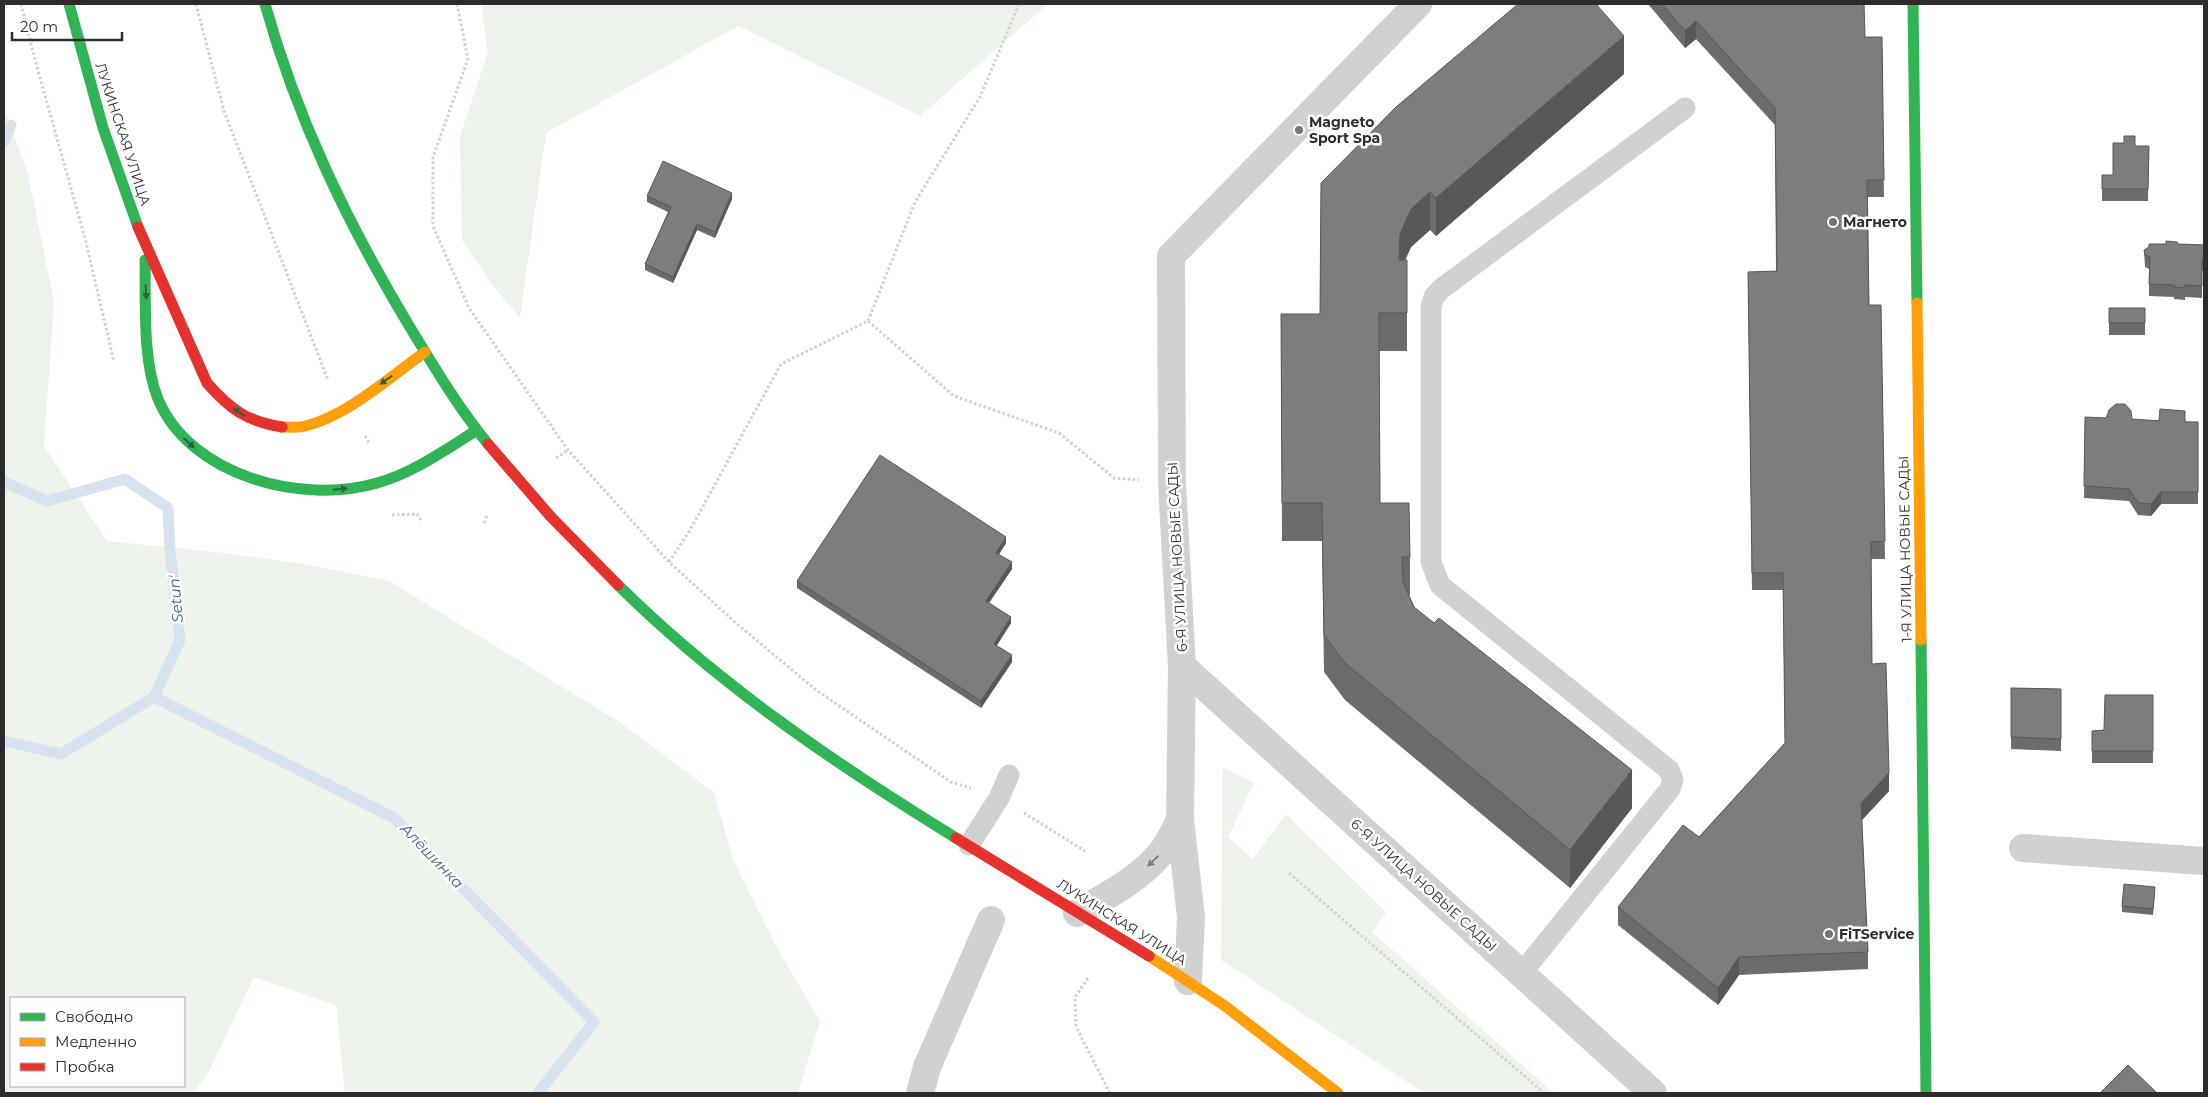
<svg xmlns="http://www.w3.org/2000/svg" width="2208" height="1097" viewBox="0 0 2208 1097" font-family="Montserrat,sans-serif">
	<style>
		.green { fill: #edf3ea; fill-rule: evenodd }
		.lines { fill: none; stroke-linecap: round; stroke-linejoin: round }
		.stream { stroke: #d6e2f0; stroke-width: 11 }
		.path { stroke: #d1d1d1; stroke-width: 3; stroke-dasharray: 2.5 2.5; stroke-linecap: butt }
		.lane { stroke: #d1d1d1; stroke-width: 21 }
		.street { stroke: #d1d1d1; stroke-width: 28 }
		.fast { stroke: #30b455; stroke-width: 11 }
		.slow { stroke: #ff9f0a; stroke-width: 11 }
		.jam { stroke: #e5322d; stroke-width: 11 }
		.wall { fill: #6c6c6c }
		.shaded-wall { fill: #585858 }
		.building { fill: #7d7d7d; stroke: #585858 }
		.oneway { fill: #2e623c }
		.oneway2 { fill: #7e7e7e }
		.poi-dot { fill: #767676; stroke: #fff; stroke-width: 2 }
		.labels { text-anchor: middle; stroke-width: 5; stroke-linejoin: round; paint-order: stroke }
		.poi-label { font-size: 14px; font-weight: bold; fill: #2c2c2c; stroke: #fff; text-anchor: start }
		.street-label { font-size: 14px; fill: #2c2c2c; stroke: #fff }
		.water-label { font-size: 15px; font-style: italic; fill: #3c618b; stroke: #fff }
	</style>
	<rect width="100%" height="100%" fill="#fff"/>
	<path class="green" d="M481,4H1048L920,116L738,26L546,133L520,317L497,291L462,240L460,136L488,52Z
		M4,108L28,174L54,301L44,446L107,541L225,553L304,564L389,581L618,721L714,792L733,860L775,944L820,1021L798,1093H345L336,1005L254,977L208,1073L194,1093H4ZM11,998H184V1086H11Z
		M1223,767L1254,783L1228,837L1253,859L1286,814L1386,912L1372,932L1554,1093H1424L1221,960Z"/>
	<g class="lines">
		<path class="stream" d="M4,141L11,125
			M4,482L47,501L125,479L168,508L170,551L180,640L154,697L61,754L4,741
			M154,697L394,818L594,1022L538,1093"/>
		<path class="path" d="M21,4L37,67L85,238L114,362
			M196,4L224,111L328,380
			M457,4L468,59L433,157V226L469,308L568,450L669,562L736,623L816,690L951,782L971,788
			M868,321L915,202L980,97L1019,4
			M365,436L370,444
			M556,458L568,450
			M392,515L417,514L421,520
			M484,523L487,515
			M669,562L690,530L781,364L868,321L954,396L1059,433L1114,478L1139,480
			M1024,813L1085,851
			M1289,873L1544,1093
			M1088,978L1075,997L1076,1027L1110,1093"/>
		<path class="lane" d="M969,845L999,798L1009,775
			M1521,974L1670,789L1673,780L1669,770L1440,585L1431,562V307L1434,297L1441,289L1685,108"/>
		<path class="street" d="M1182,666L1653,1093
			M2023,848L2204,861
			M1077,913C1106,896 1138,880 1160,854C1168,845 1174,831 1180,820
			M1188,981L1191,917L1180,820L1182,666L1172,484L1171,256L1418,4
			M920,1093L927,1067L991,920"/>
		<path class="fast" d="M69,4L103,128L138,227
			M265,4C297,119 347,222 408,324C433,365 457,406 488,444
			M1913,4L1917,303
			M145,260C146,303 142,359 158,399C190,476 302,505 377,483C413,473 445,450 477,430
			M618,585C719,685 836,764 956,838
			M1921,640L1926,1093"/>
		<path class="slow" d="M1917,303L1921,640
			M282,427C289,427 298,428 305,426C347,416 390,377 425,352
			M1149,956L1225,1006L1338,1093"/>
		<path class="jam" d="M138,227L207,383C231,410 246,421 282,427
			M488,444L551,517L618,585
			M956,838L1149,956"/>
	</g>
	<path class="wall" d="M1648,4H1864L1865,37H1882L1884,197H1868L1869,305H1881L1885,559H1871L1872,664L1889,791L1862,820L1868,952V969L1739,975L1718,1005L1618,925V907L1699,837L1785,743L1783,590H1752L1748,272L1776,271L1775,125L1696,39L1685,48Z
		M1624,74L1436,236L1430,230L1411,247L1405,260H1407V351H1379L1380,503L1410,557V595H1409L1414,607L1632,808L1570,888L1345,700L1324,672L1322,541H1282L1281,314H1320L1321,183Z
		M2135,146H2149L2148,201H2102V175H2113Z
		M647,196L732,199L715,238L697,230L673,283L645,270V264L668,212L647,202Z
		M2178,244L2204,245V271H2202V298L2185,297V300L2174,299V297L2149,296V269L2145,267L2144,250Z
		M2109,308H2145V335H2109Z
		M2085,417L2198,422V504H2161L2151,516L2138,515L2129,501L2084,498Z
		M1006,543L999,554L1012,569L989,603L1011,623L996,646L1012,662L981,708L797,588V581Z
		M2011,688L2061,689V751L2011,749Z
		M2153,695V763H2092V731L2104,730Z
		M2155,893L2153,915L2122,912V906Z"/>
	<path class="shaded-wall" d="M1696,21V39L1685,48V31Z
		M1624,36V74L1436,236V198Z
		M1430,192V230L1411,247L1400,272V234L1411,209Z
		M732,193V199L715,238V232Z
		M697,224V230L673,283V277Z
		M2161,492V504L2151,516V504Z
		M1006,537V543L996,559V553Z
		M1012,562V569L986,607V601Z
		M1011,617V623L994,650V644Z
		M1012,655V662L981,708V701Z
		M1632,770V808L1570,888V850Z
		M1889,773V791L1861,821V803Z
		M1739,957V975L1718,1005V988Z"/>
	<path class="building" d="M1518,4H1596L1624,36L1436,198L1430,192L1411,209L1400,234L1399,260H1407V313H1379L1380,503H1409L1410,557H1402L1403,582L1414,607L1434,623L1439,618L1632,770L1570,850L1345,663L1324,635L1322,503H1282L1281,314H1320L1321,183L1396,107Z
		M1662,4H1864L1865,37H1882L1884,180H1867L1869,305H1881L1885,541L1871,542L1872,664L1886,663L1889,773L1861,803L1868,952L1739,957L1718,988L1618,907L1683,825L1699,837L1785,743L1783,573H1752L1748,272L1777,271L1775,108L1696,21L1685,31Z
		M2124,136H2135V146H2149L2148,189H2102V175H2113V143H2124Z
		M663,161L732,193L715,232L697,224L673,277L645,264L671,207L647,196Z
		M2166,241L2177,242L2178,244L2204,245V259H2202V286L2185,285V288L2174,287V285L2149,284L2150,257L2145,255L2144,250L2149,247V244H2166Z
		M2109,308H2145V323H2109Z
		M2116,404H2125L2131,411L2132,419L2159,421L2160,409L2185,411V422H2198V492H2161L2151,504L2138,503L2129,489L2084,486L2085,417L2106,418L2109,410Z
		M880,455L1006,537L996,553L1012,562L986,601L1011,617L994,644L1012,655L981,701L797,581Z
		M2011,688L2061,689V739L2011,737Z
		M2105,695H2153V751H2092V731L2104,730Z
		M2124,884L2155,887L2153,909L2122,906Z
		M2128,1065L2157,1093H2100Z"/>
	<defs><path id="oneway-solid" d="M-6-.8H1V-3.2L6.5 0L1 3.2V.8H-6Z" transform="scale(1.25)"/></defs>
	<g class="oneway">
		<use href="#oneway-solid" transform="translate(146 292) rotate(87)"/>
		<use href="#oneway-solid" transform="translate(386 380) rotate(145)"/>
		<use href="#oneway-solid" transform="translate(239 412) rotate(-146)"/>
		<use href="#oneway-solid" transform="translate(189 443) rotate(42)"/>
		<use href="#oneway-solid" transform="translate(340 489) rotate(-5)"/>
	</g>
	<use class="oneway2" href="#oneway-solid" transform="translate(1153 861) rotate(136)"/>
	<g class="poi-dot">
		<circle cx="1299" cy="130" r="5"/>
		<circle cx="1833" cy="222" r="5"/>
		<circle cx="1829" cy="934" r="5"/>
	</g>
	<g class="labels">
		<g class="poi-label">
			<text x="1309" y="127">Magneto<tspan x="1309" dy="16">Sport Spa</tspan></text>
			<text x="1843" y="227">Магнето</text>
			<text x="1839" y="939">FiTService</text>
		</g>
		<g class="street-label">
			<text transform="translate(123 134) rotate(72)" y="5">ЛУКИНСКАЯ УЛИЦА</text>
			<text transform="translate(1905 549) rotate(-91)" y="5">1-Я УЛИЦА НОВЫЕ САДЫ</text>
			<text transform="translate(1177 557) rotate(-93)" y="5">6-Я УЛИЦА НОВЫЕ САДЫ</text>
			<text transform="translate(1424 885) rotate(42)" y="5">6-Я УЛИЦА НОВЫЕ САДЫ</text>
			<text transform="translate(1122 922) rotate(32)" y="5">ЛУКИНСКАЯ УЛИЦА</text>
		</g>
		<g class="water-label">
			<text transform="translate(176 599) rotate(-95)" y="5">Setun'</text>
			<text transform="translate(432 856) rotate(46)" y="5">Алёшинка</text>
		</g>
	</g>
	<rect width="2208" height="1097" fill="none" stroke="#2c2c2c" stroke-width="10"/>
	<rect x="10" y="997" width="175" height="90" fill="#ffffff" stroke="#ababab"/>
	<rect x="20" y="1013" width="25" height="8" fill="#30b455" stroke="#ababab"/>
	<text x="55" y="1022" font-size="15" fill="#2c2c2c">Свободно</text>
	<rect x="20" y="1038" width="25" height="8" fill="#ff9f0a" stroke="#ababab"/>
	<text x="55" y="1047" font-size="15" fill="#2c2c2c">Медленно</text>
	<rect x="20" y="1063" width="25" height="8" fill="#e5322d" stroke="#ababab"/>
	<text x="55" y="1072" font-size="15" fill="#2c2c2c">Пробка</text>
	<path d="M12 32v8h110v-8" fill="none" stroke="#2c2c2c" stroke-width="2.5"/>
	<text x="20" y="32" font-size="15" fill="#2c2c2c" stroke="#ffffff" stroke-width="4" paint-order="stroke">20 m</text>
</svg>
